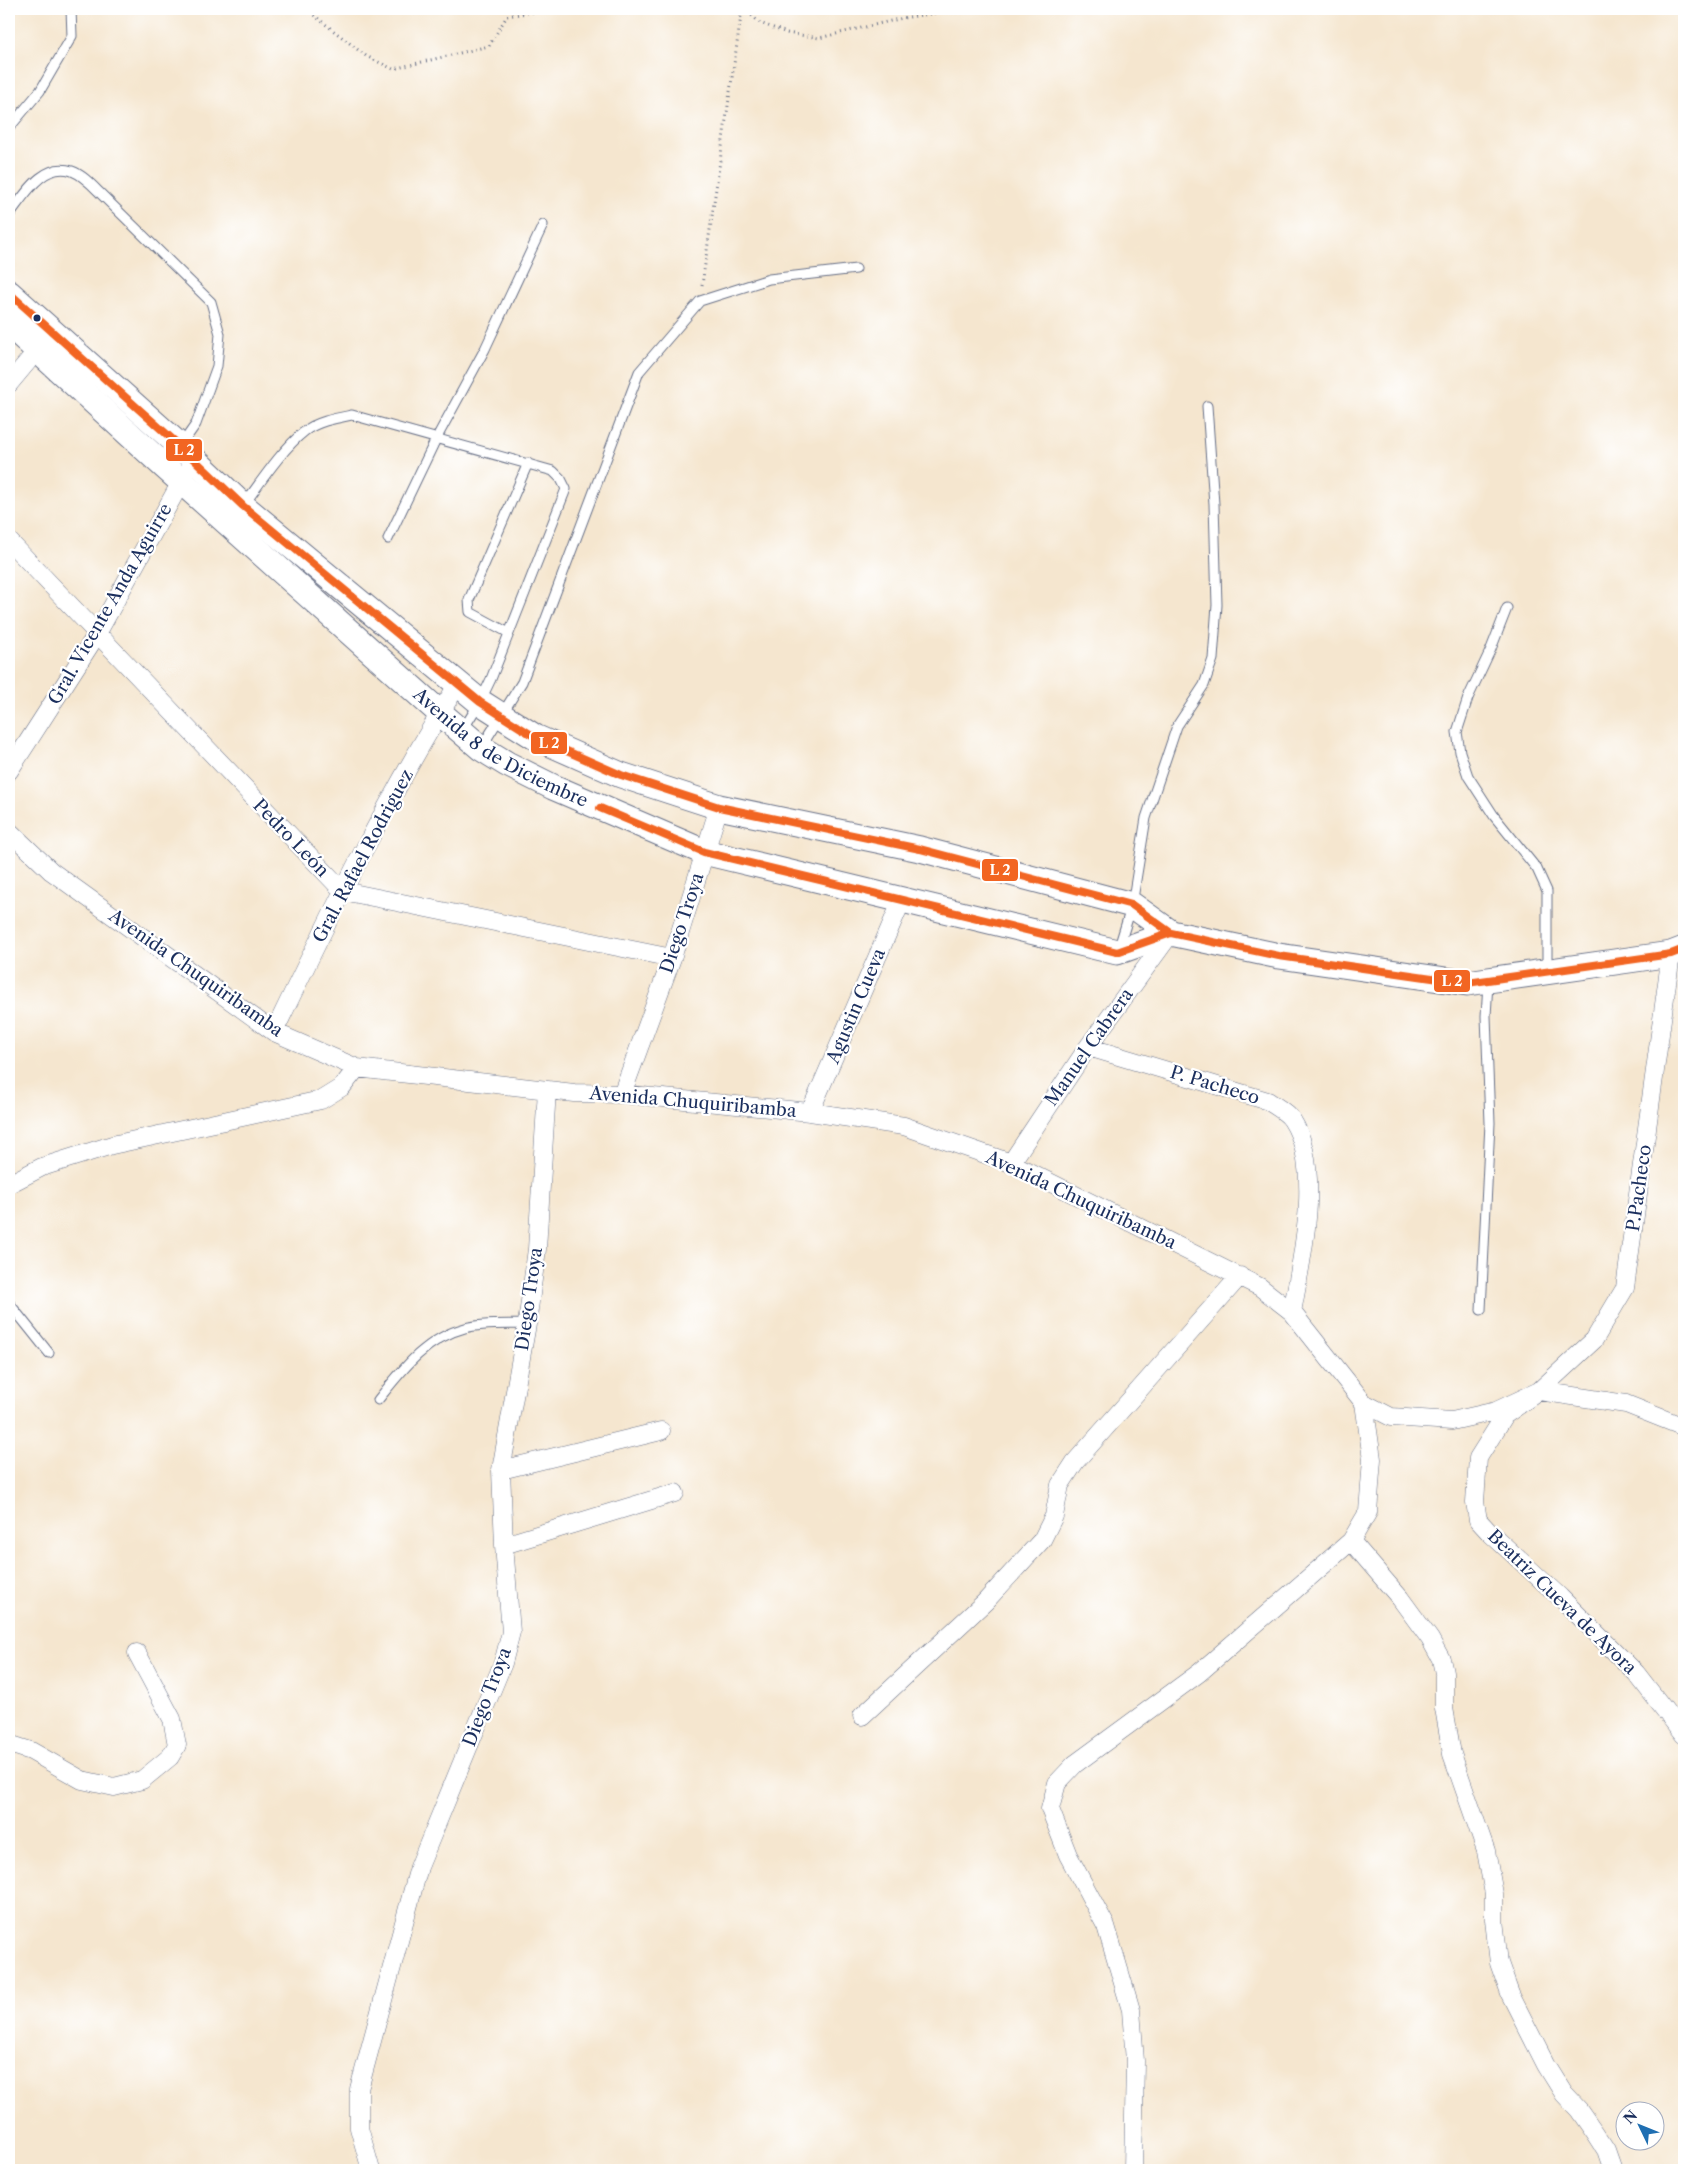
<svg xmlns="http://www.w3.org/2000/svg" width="1693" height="2179" viewBox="0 0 1693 2179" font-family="'Libre Caslon Text',serif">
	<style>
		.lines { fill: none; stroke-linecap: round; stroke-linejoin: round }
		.service-casing { stroke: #676f86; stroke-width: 11 }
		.minor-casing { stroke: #676f86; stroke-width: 19 }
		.secondary-casing { stroke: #676f86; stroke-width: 27 }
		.path { stroke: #676f86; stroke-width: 3; stroke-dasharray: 1 4; stroke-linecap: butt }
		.service { stroke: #fff; stroke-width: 9 }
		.minor { stroke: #fff; stroke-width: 18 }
		.secondary { stroke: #fff; stroke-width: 25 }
		.bus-1-casing { stroke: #fff; stroke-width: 11 }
		.bus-1 { stroke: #f26522; stroke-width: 8 }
		.bus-dot { fill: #1b2f5e; stroke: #fff; stroke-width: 2 }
		.labels { text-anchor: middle; stroke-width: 4.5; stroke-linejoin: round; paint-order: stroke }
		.street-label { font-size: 18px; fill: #1b2f5e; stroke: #fff }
		.line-badge { stroke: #fff; stroke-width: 2 }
		.badge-label { font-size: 14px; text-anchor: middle; font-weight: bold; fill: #fff }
	</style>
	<rect width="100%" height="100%" fill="#fff"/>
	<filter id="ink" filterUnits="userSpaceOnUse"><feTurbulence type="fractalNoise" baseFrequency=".02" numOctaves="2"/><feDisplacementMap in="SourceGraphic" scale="10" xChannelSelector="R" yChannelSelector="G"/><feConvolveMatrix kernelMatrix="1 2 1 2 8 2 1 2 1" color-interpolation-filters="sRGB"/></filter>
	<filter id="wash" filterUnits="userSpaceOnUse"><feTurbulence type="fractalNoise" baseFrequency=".0096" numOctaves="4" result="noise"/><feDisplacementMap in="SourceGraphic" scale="20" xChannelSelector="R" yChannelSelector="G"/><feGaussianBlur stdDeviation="1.12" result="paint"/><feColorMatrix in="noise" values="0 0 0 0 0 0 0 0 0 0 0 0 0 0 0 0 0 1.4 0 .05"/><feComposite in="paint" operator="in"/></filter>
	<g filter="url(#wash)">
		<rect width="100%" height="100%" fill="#f5e6cf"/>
	</g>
	<g filter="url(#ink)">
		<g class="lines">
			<defs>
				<path id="service" d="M9,128L40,91L72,36L71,9
					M9,215C24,196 43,161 72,171C83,175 92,185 100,193L211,302L220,334L217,366L196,424L182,444
					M243,506C260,483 283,448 305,431C318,421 337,418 352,415L553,471L561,479L566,489L491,679L480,702L462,731
					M388,539L436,439L485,349L543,225
					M1507,608L1491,649L1468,698L1457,732L1460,752L1468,776L1494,816L1537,869L1547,891V970
					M509,633L470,612L469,600L528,463
					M481,748L522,682L639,372L700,301L769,279L856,269
					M1119,947L1132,905L1146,818L1177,726L1204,685L1213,659L1217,605L1214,504L1207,406
					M9,1303L49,1353
					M1481,1310L1490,1123L1486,1016L1488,983
					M378,1400C402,1370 426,1338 465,1328C483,1323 509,1325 527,1324"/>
				<path id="minor" d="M9,384L44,342
					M9,541L343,891L672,958
					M9,771L97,634L186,473
					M9,831L51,871L274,1032L357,1068L574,1093L622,1094L810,1112L904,1126L1011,1163L1260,1287L1292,1312L1364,1403L1391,1417L1452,1421L1496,1411L1539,1391L1626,1404L1684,1427
					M1671,954L1625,1288L1594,1340L1539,1391L1505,1415L1478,1458L1475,1502L1478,1520L1489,1532L1560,1597L1636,1673L1684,1735
					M274,1032C331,914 388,795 458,684
					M1088,1047L1268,1101C1275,1106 1287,1112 1292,1120C1323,1168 1302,1258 1292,1312
					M622,1094L672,958L719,807
					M810,1112L902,900
					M1011,1163L1088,1047L1171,933
					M9,1184L42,1167L112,1145L321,1100L342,1087L357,1068
					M501,1470L661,1431
					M1351,1541L1400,1598L1430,1639L1441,1659L1444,1673V1708L1452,1754L1486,1851L1494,1894V1920L1499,1963L1510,1994L1546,2065L1564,2094L1579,2110L1595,2133L1606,2150L1613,2170
					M504,1545L675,1493
					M862,1716L985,1602L1042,1540L1054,1516L1060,1485L1075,1462L1240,1276
					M9,1744L31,1751L82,1780L114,1787L142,1780L170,1757L177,1745L172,1719L137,1653
					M371,2170L359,2128V2089L419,1867L503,1663L511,1632L504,1545L501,1470L527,1324L537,1249L547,1090
					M1133,2170L1135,2061L1131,2010L1106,1926L1068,1855L1050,1809L1057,1783L1075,1764L1199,1673L1351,1541L1368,1512L1372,1459L1364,1403"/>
				<g id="secondary">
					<path d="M9,293L180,446L243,506L480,702L535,737L621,775L719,807L920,849L1132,905L1171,933L1279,956L1467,983L1671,954L1684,949"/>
					<path id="s1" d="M9,324L164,466L440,713L481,748L507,764L553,787L704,852L1117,952L1171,933"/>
				</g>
			</defs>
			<use href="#service" class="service-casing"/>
			<use href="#minor" class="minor-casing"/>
			<use href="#secondary" class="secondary-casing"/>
			<path class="path" d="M306,9L366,56L393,69L489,46L507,16L553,9
				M744,9L760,23L787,33L819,38L903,18L962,9
				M702,285L742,9"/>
			<use href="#service" class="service"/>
			<use href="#minor" class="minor"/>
			<use href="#secondary" class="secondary"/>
			<defs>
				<path id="bus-1" d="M9,293L180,446L243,506L480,702L535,737L621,775L719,807L920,849L1132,905L1171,933L1279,956L1467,983L1671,954L1684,949
					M600,808L704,852L1117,952L1171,933"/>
			</defs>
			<use href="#bus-1" class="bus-1-casing"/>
			<use href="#bus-1" class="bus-1"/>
		</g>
	</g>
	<circle class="bus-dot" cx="37" cy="318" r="4.5"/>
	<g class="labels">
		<g class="street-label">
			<text transform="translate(110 604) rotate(-60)" y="6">Gral. Vicente Anda Aguirre</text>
			<text dy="6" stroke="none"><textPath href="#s1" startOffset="651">Avenida 8 de Diciembre</textPath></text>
			<text transform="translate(291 838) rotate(46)" y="6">Pedro León</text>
			<text transform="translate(363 856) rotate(-62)" y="6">Gral. Rafael Rodriguez</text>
			<text transform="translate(682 923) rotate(-72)" y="6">Diego Troya</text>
			<text transform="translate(196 973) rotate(35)" y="6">Avenida Chuquiribamba</text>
			<text transform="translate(856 1006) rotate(-67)" y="6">Agustin Cueva</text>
			<text transform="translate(1089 1047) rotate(-55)" y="6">Manuel Cabrera</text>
			<text transform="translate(1215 1085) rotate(17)" y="6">P. Pacheco</text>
			<text transform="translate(693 1102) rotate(5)" y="6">Avenida Chuquiribamba</text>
			<text transform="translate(1639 1188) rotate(-82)" y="6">P.Pacheco</text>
			<text transform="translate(1081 1200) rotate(25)" y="6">Avenida Chuquiribamba</text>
			<text transform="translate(529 1299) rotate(-82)" y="6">Diego Troya</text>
			<text transform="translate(1562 1602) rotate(44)" y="6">Beatriz Cueva de Ayora</text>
			<text transform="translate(487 1697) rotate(-69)" y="6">Diego Troya</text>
		</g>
	</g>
	<g class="line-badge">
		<rect x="165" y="438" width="38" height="24" rx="5" fill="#f26522"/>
		<rect x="530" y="731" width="38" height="24" rx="5" fill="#f26522"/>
		<rect x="981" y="858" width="38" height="24" rx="5" fill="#f26522"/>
		<rect x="1433" y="969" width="38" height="24" rx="5" fill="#f26522"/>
	</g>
	<g class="badge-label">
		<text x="184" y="455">L 2</text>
		<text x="549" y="748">L 2</text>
		<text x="1000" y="875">L 2</text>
		<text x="1452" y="986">L 2</text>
	</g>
	<rect width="1693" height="2179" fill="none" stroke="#fff" stroke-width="30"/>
	<g transform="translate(1640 2126) rotate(313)"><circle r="24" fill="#ffffff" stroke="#a4acbf"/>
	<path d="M0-4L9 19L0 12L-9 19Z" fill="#1f6fb2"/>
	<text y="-8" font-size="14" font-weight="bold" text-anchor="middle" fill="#1b2f5e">N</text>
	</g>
</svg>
